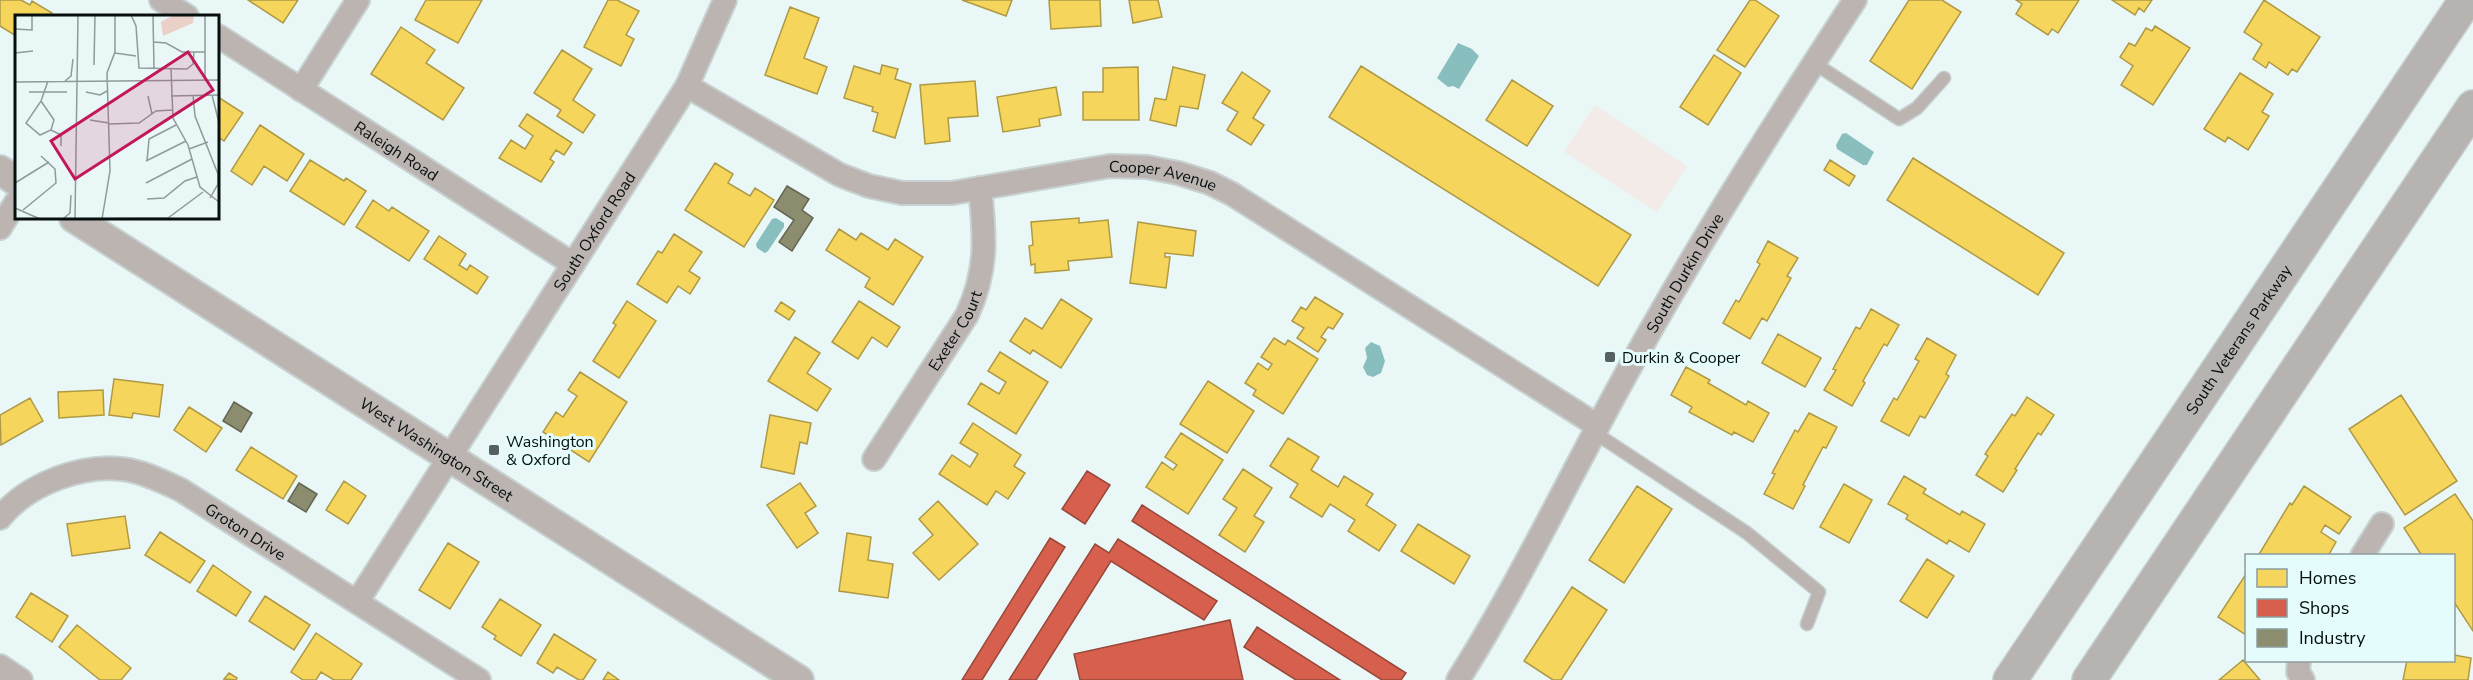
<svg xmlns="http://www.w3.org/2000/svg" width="2473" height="680" viewBox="0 0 2473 680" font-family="'Nunito Sans',sans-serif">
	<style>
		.green { fill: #f2ebe8 }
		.water { fill: #89bebe }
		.homes { fill: #f6d55c; stroke: #ae9a45; stroke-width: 1.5 }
		.shops { fill: #d6604d; stroke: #98483a; stroke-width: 1.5 }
		.industry { fill: #8c8c6e; stroke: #646652; stroke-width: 1.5 }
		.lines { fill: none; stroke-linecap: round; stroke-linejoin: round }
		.service-casing { stroke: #c7d1d1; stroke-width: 15 }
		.minor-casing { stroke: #c7d1d1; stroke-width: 26 }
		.tertiary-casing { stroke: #c7d1d1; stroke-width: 32 }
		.trunk-casing { stroke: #c7d1d1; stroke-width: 36 }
		.service { stroke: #bcb4b1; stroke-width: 12 }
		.minor { stroke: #bcb4b1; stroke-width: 22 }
		.tertiary { stroke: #bcb4b1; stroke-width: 28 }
		.trunk { stroke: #b7b3b0; stroke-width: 33 }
		.poi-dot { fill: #566060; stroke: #e5fcfc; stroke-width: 2 }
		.labels { text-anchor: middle; stroke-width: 6; stroke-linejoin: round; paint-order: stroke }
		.street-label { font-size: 16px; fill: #070f0f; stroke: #e5fcfc }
		.poi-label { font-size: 16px; fill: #070f0f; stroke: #e5fcfc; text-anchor: start }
		.inset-road { fill: none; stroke: #8f9a9a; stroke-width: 1.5 }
		.view { fill: #c2185b; fill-opacity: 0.15; stroke: #c2185b; stroke-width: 3 }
		.inset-edge { fill: none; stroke: #070f0f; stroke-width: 3 }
	</style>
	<rect width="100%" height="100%" fill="#eaf7f7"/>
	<path class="green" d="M1595,105L1687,166L1657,212L1564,152Z"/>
	<path class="water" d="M1458,43L1472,49L1479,56L1459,89L1453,86L1448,87L1437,78Z
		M1846,133L1874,152L1867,165H1863L1837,149L1836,145L1842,134Z
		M776,218L784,223V227L768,251L765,253L757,248L756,244L772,219Z
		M1371,342L1380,346L1385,361L1381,373L1373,377L1367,375L1363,367L1367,358L1365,348Z"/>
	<path class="homes" d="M0,0H21L30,5L32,1L52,13L50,16H16V36L0,26Z
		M248,0H298L283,23Z
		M426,0H482L458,43L415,20Z
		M608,0H617L639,11L626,35L634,39L621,66L584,47Z
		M962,0H1012L1006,16Z
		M1049,0H1100L1101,26L1051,29Z
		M1129,0H1158L1162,17L1133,23Z
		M1750,0H1755L1779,16L1745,67L1717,50Z
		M1909,0H1942L1961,12L1912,89L1870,61Z
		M2016,0H2079L2058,33L2052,29L2048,35L2016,14L2022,4Z
		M2112,0H2152L2144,12L2139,8L2135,15Z
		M2264,0L2320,37L2297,72L2292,69L2288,75L2269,62L2266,68L2253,59L2262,44L2244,32Z
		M790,7L819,18L804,58L827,67L817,94L765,75Z
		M2155,26L2190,48L2153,105L2121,85L2133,66L2120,57L2129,43L2135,46L2146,28L2152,31Z
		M401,27L435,50L426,63L464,88L443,120L371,74Z
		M562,50L592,69L573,100L595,115L583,133L557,116L561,110L534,93Z
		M1714,55L1741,73L1708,125L1680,107Z
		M882,65L898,69L895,79L911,84L895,138L873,131L878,113L872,111L873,107L844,98L854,66L880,74Z
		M1361,66L1631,235L1598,286L1329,117Z
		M1138,67L1139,120H1083V92H1103V68Z
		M1173,67L1205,75L1198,109L1180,106L1176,126L1150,120L1155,98L1166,100Z
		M1242,72L1270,91L1253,118L1264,125L1251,145L1227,130L1238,112L1222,103Z
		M2240,73L2273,94L2262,112L2269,116L2248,150L2228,137L2225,142L2204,129Z
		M1512,80L1553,106L1527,146L1486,120Z
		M975,81L978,116L948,118L950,141L925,144L920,85Z
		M1056,87L1061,115L1039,119L1040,126L1003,132L997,97Z
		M218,97L243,113L224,141L218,137Z
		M527,114L572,143L564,155L556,150L550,159L554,162L541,182L499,158L511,140L525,149L533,136L519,126Z
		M260,125L304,154L287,181L264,166L252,185L231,171Z
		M1913,158L2064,253L2038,295L1887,200Z
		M310,160L344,181L346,178L366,191L344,225L290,191Z
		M1830,160L1855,176L1849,186L1824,170Z
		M715,163L733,174L728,183L750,196L755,188L774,200L744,247L685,210Z
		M373,200L389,211L392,207L429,231L409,261L356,227Z
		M1079,218V223L1108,220L1112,257L1068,261L1069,270L1035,273V264L1031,265L1029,246L1033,245L1031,222Z
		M1138,222L1196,231L1193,256L1165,253V257H1170L1166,288L1130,283Z
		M839,229L856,240L861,233L888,250L895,239L923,257L893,305L865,287L870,278L826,250Z
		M674,234L702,252L689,271L700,278L690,294L678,286L667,303L637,284L658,251L662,253Z
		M439,236L466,254L459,265L467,270L470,265L488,277L477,294L424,259Z
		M1768,241L1798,258L1787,276L1791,278L1767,321L1762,318L1750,339L1723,323L1736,300L1739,302L1760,264L1757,262Z
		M1315,297L1343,314L1333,329L1328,327L1321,337L1326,340L1318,352L1297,338L1304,328L1292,321L1301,307L1306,310Z
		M1061,299L1092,319L1061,368L1033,350L1030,354L1010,341L1025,318L1042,329Z
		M627,301L656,321L619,378L593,361L616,325L613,323Z
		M859,301L900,327L887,347L872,337L858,359L832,342Z
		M781,302L795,311L789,320L775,311Z
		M1871,309L1899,325L1887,346L1884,344L1863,381L1865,383L1852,406L1824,390L1836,370L1833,369L1856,327L1860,329Z
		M1778,334L1821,358L1805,387L1762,363Z
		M795,337L820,353L807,373L831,389L817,411L768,381Z
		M1274,338L1285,345L1288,340L1318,359L1283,414L1253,395L1256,390L1245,383L1258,363L1268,370L1272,364L1261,357Z
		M1927,338L1956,355L1946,374L1949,376L1925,418L1920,416L1909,436L1881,421L1894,398L1897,400L1919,361L1915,359Z
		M1000,352L1048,382L1016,434L968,404L981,383L999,394L1006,382L988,371Z
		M1686,367L1710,380L1708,383L1746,405L1748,401L1769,413L1753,442L1734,432L1732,435L1689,412L1692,407L1671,395Z
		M580,372L627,402L589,462L543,432L556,412L563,417L577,396L568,390Z
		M114,379L163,385L159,417L133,413L132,418L109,415Z
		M1208,381L1254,411L1227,453L1180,424Z
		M103,390L104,415L59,418L58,392Z
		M2401,395L2457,481L2405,515L2349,429Z
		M2027,397L2054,415L2041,435L2038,433L2015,469L2017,470L2003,492L1976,475L1988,456L1985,454L2012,414L2015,416Z
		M30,398L43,421L1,445L0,415Z
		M189,407L222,428L206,452L174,430Z
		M1809,413L1837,427L1826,448L1823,447L1803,485L1805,486L1793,509L1764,494L1775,474L1772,473L1795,430L1798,432Z
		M770,415L811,423L807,444L800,442L794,474L761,467Z
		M973,423L1021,455L1014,466L1025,473L1008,499L996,491L987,505L939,474L952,455L970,467L978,454L960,443Z
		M1181,433L1223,460L1188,514L1146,487L1162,462L1173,470L1177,465L1165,457Z
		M1288,438L1319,457L1311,470L1338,487L1344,476L1373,494L1366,505L1396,525L1379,551L1348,531L1355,520L1330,504L1322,517L1290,497L1298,484L1270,466Z
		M251,447L297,476L283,499L236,470Z
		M1243,469L1272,488L1254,516L1264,522L1245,552L1219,535L1237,508L1223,499Z
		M1904,476L1926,489L1923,493L1960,515L1962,511L1985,524L1969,552L1949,540L1947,544L1906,519L1908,515L1888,504Z
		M344,481L366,496L348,524L326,510Z
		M800,483L816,506L805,513L818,533L797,548L767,505Z
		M1844,484L1872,500L1849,543L1820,527Z
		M1637,486L1672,509L1624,583L1589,560Z
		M2304,486L2351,517L2339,534L2325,525L2321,532L2336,542L2328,556H2258L2290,503L2292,505Z
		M2455,494L2473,521V631L2454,602V556H2422L2404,528Z
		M938,501L978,544L939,580L913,553L933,535L919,519Z
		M125,516L130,548L72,556L67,524Z
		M1418,524L1470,556L1454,584L1401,551Z
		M160,532L205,561L190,583L145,555Z
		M847,533L871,537L868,560L893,564L888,598L839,591Z
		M448,543L479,562L450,609L419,590Z
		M1927,559L1954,576L1927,618L1900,601Z
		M213,565L251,592L236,616L197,591Z
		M2246,574V635L2218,617Z
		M1572,587L1607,610L1561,680H1553L1524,661Z
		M31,593L68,616L52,642L16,617Z
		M265,596L310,625L294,650L249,621Z
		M500,599L541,625L521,656L494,639L496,636L482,627Z
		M77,625L131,668L121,680H100L59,647Z
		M316,633L362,664L351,680H334L321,672L316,680H303L291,672Z
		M554,634L596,660L583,680H579L557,667L553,673L537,663Z
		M2454,655L2471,658L2468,680H2403L2407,660H2454Z
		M2243,660L2260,680H2219Z
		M608,672L619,680H603Z
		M229,673L237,678L236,680L224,679Z"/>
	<path class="shops" d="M1087,471L1110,485L1085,524L1062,509Z
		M1142,505L1406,673L1401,680H1382L1132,521Z
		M1050,538L1065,547L982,680H962Z
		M1118,539L1217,601L1204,620L1111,561L1036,680H1009L1095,544L1109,553Z
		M1230,620L1243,680H1080L1074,654Z
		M1257,627L1340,680H1296L1244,647Z"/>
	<path class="industry" d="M787,186L809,199L802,210L813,218L792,251L779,242L794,220L774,207Z
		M234,402L252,413L241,432L223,421Z
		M299,483L317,494L306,512L288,501Z"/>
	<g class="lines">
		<defs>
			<path id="service" d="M1814,63L1899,119L1917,108L1944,78
				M1595,433L1747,533L1819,592L1807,624"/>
			<g id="minor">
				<path d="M161,0L187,16"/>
				<path id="s1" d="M218,36L573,264"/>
				<path id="s2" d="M687,86L840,175L869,186L902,193H952L1110,166L1147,167L1178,173L1210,183L1232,194L1598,426"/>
				<path d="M301,90L358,0"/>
				<path d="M0,228L16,202"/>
				<path id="s3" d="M874,459L967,315C988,270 985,236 980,188"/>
				<path id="s4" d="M0,518C28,483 85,462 129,470C148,474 164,482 181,490L479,680"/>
				<path d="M2362,556L2382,524"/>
				<path id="s5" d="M357,602L687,86L725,0"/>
				<path d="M2299,660L2298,672L2303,680"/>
				<path d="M0,666L21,680"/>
				<path id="s6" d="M1458,680C1525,574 1577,460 1639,351C1706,231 1780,115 1855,0"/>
			</g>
			<g id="tertiary">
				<path d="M0,170L16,181"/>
				<path id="s7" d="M74,218L799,680"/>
			</g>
			<g id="trunk">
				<path id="s8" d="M2010,680L2466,0"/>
				<path d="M2089,680L2473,107"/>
			</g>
		</defs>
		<use href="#service" class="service-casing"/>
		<use href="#minor" class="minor-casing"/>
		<use href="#tertiary" class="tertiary-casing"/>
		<use href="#trunk" class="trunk-casing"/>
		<use href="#service" class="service"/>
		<use href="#minor" class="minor"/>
		<use href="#tertiary" class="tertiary"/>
		<use href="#trunk" class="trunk"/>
	</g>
	<g class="poi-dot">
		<rect x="1604" y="351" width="12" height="12" rx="3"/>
		<rect x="488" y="444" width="12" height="12" rx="3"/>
	</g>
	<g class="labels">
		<g class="street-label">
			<text dy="6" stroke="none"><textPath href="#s1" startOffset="212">Raleigh Road</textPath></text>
			<text dy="6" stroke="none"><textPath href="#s2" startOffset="506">Cooper Avenue</textPath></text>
			<text dy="6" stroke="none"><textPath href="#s5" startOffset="440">South Oxford Road</textPath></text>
			<text dy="6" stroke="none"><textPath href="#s6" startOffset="466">South Durkin Drive</textPath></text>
			<text dy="6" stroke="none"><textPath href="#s3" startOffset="152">Exeter Court</textPath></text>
			<text dy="6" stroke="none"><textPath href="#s8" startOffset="410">South Veterans Parkway</textPath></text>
			<text dy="6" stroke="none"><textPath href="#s7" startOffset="430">West Washington Street</textPath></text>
			<text dy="6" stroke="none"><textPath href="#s4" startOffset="276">Groton Drive</textPath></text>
		</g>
		<g class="poi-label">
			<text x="1622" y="363">Durkin &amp; Cooper</text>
			<text x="506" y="447">Washington<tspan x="506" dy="18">&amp; Oxford</tspan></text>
		</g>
	</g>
	<g transform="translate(15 15)">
		<rect width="204" height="204" fill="#eaf7f7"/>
		<path d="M159,0H179L178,8L148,21L146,7Z" fill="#ebd0c8"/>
		<path class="inset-road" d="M116,0L121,11L124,53L172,54L178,49L179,37M138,0L139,54M0,14L17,15V0M139,27L151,28L167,37H190M0,38L18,36M100,38L121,41M79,50L80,0M156,54L158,103L173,130L185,172L204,187V200M190,65V0M50,66L56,61L58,44M0,67L204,65M14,77H52M71,77L85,80L92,76M178,80L180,101L203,159V169L195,183M197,80L204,108M133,81L137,99M156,81L204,80M26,86L39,105L36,115L25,120L11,108ZM26,86L33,66M75,105L94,108M94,109L124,108L141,96L157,95M36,115L46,120V131M174,134L193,127M131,146L171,126M132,146L134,124L161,110M0,168L34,147M131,168L177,144M132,184L149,183L170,166L182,162M0,193L25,204M8,195L41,168L40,154L26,141M48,204L55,198L56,180M50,204L153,203L188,177M60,204L63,0M87,204L95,156L92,58L100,37V0"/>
		<path class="view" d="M173,37L198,75L60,164L36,126Z"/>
		<rect width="204" height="204" class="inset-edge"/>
	</g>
	<rect x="2245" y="554" width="210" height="108" fill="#e5fcfc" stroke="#8c9d9d" stroke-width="1.5"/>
	<rect x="2257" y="569" width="30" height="18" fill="#f6d55c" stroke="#8c9d9d" stroke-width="1.5"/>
	<text x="2299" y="584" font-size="18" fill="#070f0f">Homes</text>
	<rect x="2257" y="599" width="30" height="18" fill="#d6604d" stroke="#8c9d9d" stroke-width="1.5"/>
	<text x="2299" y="614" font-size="18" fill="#070f0f">Shops</text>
	<rect x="2257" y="629" width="30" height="18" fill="#8c8c6e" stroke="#8c9d9d" stroke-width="1.5"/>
	<text x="2299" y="644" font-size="18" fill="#070f0f">Industry</text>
</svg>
